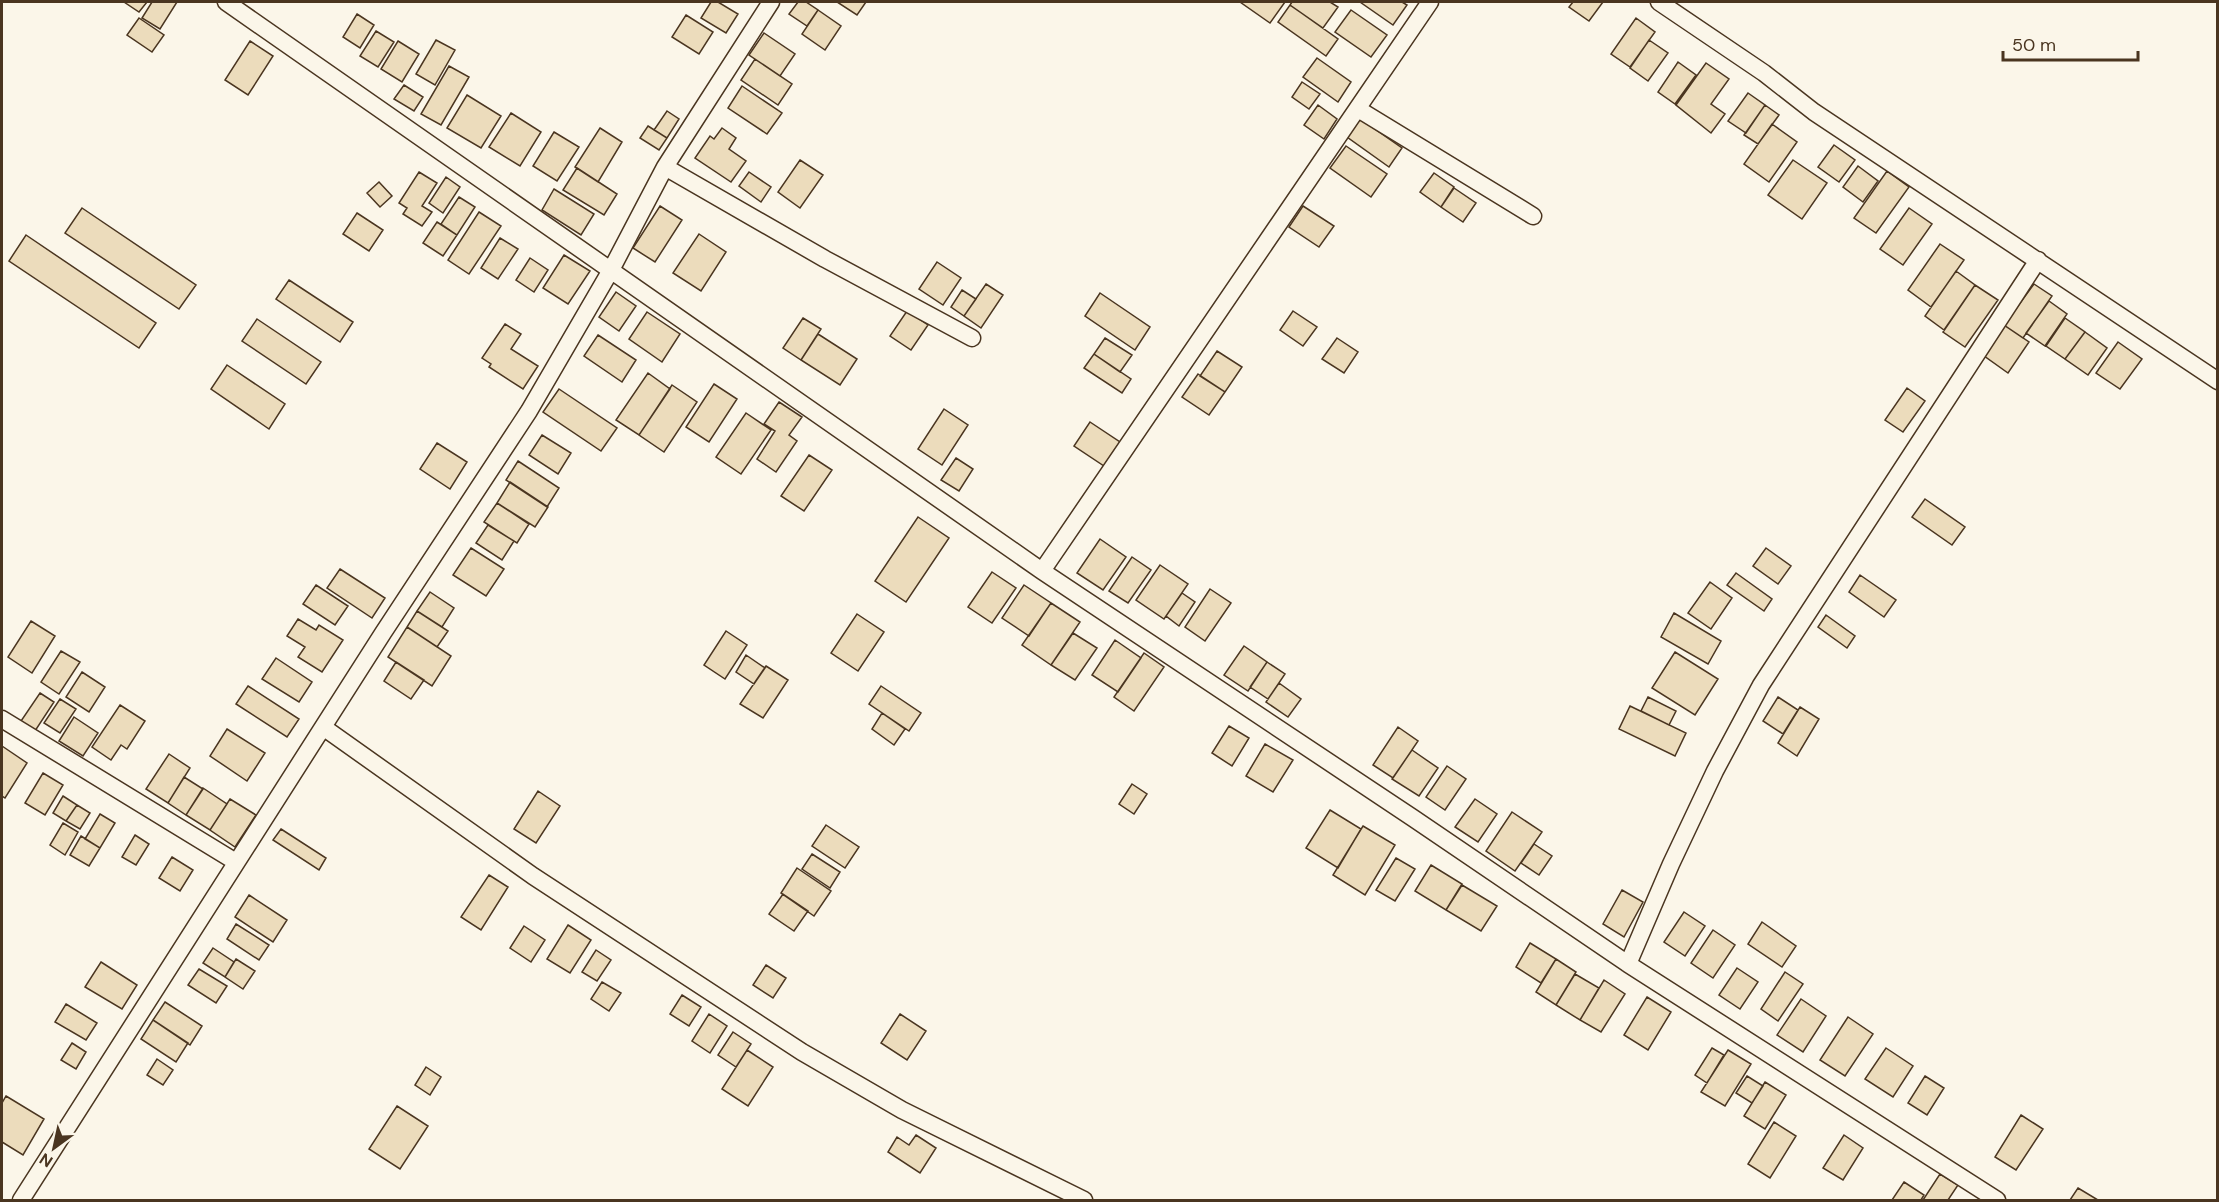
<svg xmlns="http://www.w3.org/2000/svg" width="2219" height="1202" viewBox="0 0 2219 1202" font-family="'DM Sans',sans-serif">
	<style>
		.building { fill: #ecdcbc; stroke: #4a3520; stroke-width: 1.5 }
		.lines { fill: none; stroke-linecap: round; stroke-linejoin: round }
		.minor-casing { stroke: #4a3520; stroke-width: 19 }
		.minor { stroke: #fbf6e9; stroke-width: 16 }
	</style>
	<rect width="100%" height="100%" fill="#fbf6e9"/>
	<path class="building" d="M124,2H147L139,12Z
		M152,2H177L160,29L142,18Z
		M711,2H718L738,14L726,33L701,18Z
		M798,2H806L818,10L807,26L789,14Z
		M837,2H866L857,15Z
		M1240,2H1285L1270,23Z
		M1292,2H1330L1338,7L1323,28L1290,5Z
		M1360,2H1402L1407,5L1393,25Z
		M1573,2H1603L1589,21L1569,7Z
		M1290,5L1338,39L1326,56L1278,22Z
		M818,10L841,26L825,50L802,34Z
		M1351,10L1387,35L1371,57L1335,32Z
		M357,14L374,25L360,48L343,37Z
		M686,15L713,32L699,54L672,37Z
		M139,18L164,35L152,52L127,35Z
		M1636,18L1655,32L1630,67L1611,54Z
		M376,31L394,42L378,67L360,56Z
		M764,33L795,54L780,76L749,55Z
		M436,40L455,50L435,85L416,74Z
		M1649,40L1668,53L1648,81L1630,68Z
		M250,41L273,56L248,95L225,80Z
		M398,41L419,54L402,82L381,69Z
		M1317,58L1351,82L1338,102L1303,77Z
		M755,59L792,84L778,105L741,80Z
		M1678,62L1696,75L1675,104L1658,92Z
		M1706,63L1729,79L1711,104L1725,114L1711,133L1676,105Z
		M449,66L469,77L441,125L421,114Z
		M1302,82L1320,94L1309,109L1292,97Z
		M404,85L423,97L414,111L394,99Z
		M742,86L782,113L767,134L728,108Z
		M1748,93L1765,105L1746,133L1728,121Z
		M467,95L501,116L481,148L447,128Z
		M1318,105L1337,119L1324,139L1304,125Z
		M1765,105L1779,115L1758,144L1744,135Z
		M667,111L679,119L667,138L654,130Z
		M511,113L541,132L520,166L489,147Z
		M1359,118L1402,148L1389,167L1347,137Z
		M1772,124L1797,142L1769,182L1744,164Z
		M648,126L667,138L659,150L640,138Z
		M600,128L622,142L598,182L575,167Z
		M722,128L736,138L729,149L746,161L731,182L695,158L710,136L714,139Z
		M554,132L579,147L557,181L533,166Z
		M1834,145L1855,160L1839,182L1818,167Z
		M1346,146L1387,174L1371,197L1330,168Z
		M800,160L823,175L800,208L778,192Z
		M1793,160L1827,183L1802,219L1768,195Z
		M1858,166L1878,181L1863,202L1843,187Z
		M577,168L617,194L604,215L563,190Z
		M1887,171L1909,187L1876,233L1854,218Z
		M419,172L437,183L422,206L432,212L422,226L403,214L407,208L399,203Z
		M749,172L771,187L761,202L739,186Z
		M1434,173L1454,187L1441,207L1420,192Z
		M446,177L460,187L443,213L429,203Z
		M379,182L392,196L380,207L367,193Z
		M1454,188L1476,203L1463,222L1441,207Z
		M554,189L594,214L581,235L542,210Z
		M459,197L475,207L457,235L441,224Z
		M660,206L682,220L655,262L633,248Z
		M1303,206L1334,226L1319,247L1289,227Z
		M82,208L196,285L179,309L65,233Z
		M1909,208L1932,224L1903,265L1880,249Z
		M479,212L501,226L469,274L448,260Z
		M357,213L383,230L369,251L343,234Z
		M437,222L457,235L443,256L423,243Z
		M699,234L726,252L701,291L673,273Z
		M26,235L156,323L139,348L9,261Z
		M500,238L518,249L498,279L481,268Z
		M1940,244L1964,260L1931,307L1908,290Z
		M564,255L590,271L568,304L543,288Z
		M530,258L548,270L534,292L516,280Z
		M937,262L961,278L943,305L919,289Z
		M1956,271L1975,285L1944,330L1925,316Z
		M289,280L353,322L340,342L276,299Z
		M986,284L1003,295L981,328L964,316Z
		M2034,284L2052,296L2023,338L2004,325Z
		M1975,285L1998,300L1965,347L1943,332Z
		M962,290L976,299L964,316L951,307Z
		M616,292L636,306L619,331L599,317Z
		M1100,293L1150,327L1135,350L1085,316Z
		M2049,301L2067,314L2045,346L2026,333Z
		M907,311L928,325L911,350L890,336Z
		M1293,311L1317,327L1303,346L1280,330Z
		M647,312L680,334L662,362L629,339Z
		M803,318L821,329L801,360L783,348Z
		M2065,318L2085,332L2065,359L2046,346Z
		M257,319L321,362L306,384L242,341Z
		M2001,323L2029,342L2008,373L1980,353Z
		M505,324L521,334L511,349L538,366L523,389L489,367L491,364L482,358Z
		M2085,332L2107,348L2088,375L2065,359Z
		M818,334L857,359L840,385L801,360Z
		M598,335L636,360L622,382L584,356Z
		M1105,338L1132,355L1120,372L1094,354Z
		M1337,338L1358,352L1344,373L1322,359Z
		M2118,342L2142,359L2120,389L2096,373Z
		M1217,351L1242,367L1225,392L1200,376Z
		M1094,354L1131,379L1122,393L1084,368Z
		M227,365L285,404L269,429L211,389Z
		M648,373L670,389L639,435L616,420Z
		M1198,374L1225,392L1209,415L1182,397Z
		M714,384L737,399L709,442L686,427Z
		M672,385L697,402L664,452L639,435Z
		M1907,388L1925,401L1903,432L1885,420Z
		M559,389L617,428L601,451L543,412Z
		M779,402L802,417L789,435L797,441L776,472L757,459L775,431L764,424Z
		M944,409L968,425L942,465L918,449Z
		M746,413L771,430L741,474L716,457Z
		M1090,422L1120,442L1104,466L1074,446Z
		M542,435L571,453L558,474L529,455Z
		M437,443L467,462L450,489L420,469Z
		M809,455L832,470L804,511L781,496Z
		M956,458L973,469L959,491L941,480Z
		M518,461L559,488L547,507L506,480Z
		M510,482L548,507L535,527L497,503Z
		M1925,499L1965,527L1952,545L1912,517Z
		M497,503L529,524L517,543L484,522Z
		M918,517L949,538L906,602L875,581Z
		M488,525L514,541L502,560L476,543Z
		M1100,539L1126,557L1103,590L1077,573Z
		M471,548L504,569L486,596L453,575Z
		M1766,548L1791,566L1778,584L1753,566Z
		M1132,557L1151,570L1128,603L1109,591Z
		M1160,565L1188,584L1164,619L1136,600Z
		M340,569L385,598L372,618L327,588Z
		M992,572L1016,588L992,623L968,607Z
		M1736,573L1772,599L1764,611L1727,585Z
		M1860,575L1896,600L1884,617L1849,592Z
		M1710,582L1732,598L1711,629L1688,613Z
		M316,585L348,606L335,625L303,604Z
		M1024,585L1051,603L1029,636L1002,618Z
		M1210,589L1231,603L1205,641L1185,627Z
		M430,592L454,608L442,627L417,611Z
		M1182,593L1195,602L1179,626L1166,616Z
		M1051,603L1080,622L1051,665L1022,645Z
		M417,611L448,631L437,647L407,627Z
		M1674,613L1721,641L1708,664L1661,637Z
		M857,614L884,632L858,671L831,653Z
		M1826,615L1855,636L1847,648L1818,627Z
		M298,619L316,630L319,625L343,640L322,672L298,657L305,647L287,636Z
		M31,621L55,636L32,673L8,657Z
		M407,627L451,656L432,686L388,657Z
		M726,631L747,645L725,679L704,665Z
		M1073,633L1097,648L1075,680L1051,665Z
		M1115,640L1141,658L1118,692L1092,675Z
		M1244,646L1267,662L1248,691L1224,675Z
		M61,651L80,662L59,694L41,682Z
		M1675,652L1718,679L1695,715L1652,688Z
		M1144,653L1164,667L1134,711L1114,697Z
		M746,655L765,668L754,684L736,672Z
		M276,658L312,682L299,702L262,679Z
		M396,662L424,680L411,699L384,681Z
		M1267,662L1285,674L1268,699L1250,687Z
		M766,666L788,680L763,718L740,704Z
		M82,672L105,687L89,712L66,697Z
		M1279,683L1301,699L1288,717L1266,702Z
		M248,686L299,719L287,737L236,704Z
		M881,686L921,713L909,731L869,704Z
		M40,693L54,702L35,731L21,721Z
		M1648,697L1676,711L1669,725L1641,711Z
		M1778,697L1798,710L1783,734L1763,721Z
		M60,699L76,709L60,733L44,723Z
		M120,705L145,721L127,749L121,745L111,760L92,747Z
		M1630,706L1686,733L1675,756L1619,729Z
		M1800,707L1819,719L1797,756L1778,743Z
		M882,713L905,729L894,745L872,729Z
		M74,717L98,733L83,756L59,741Z
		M1229,726L1249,738L1232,766L1212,753Z
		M1398,727L1418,741L1393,778L1373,765Z
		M227,729L265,753L247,781L210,756Z
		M1265,744L1293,760L1273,792L1246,776Z
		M2,746L27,763L5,798L2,796Z
		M1412,750L1438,768L1419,796L1392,779Z
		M169,754L190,768L168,803L146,789Z
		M1447,766L1466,779L1445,810L1426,797Z
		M43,773L63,785L45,815L25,803Z
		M184,777L203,789L186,815L168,803Z
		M1132,784L1147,794L1134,814L1119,804Z
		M203,788L227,804L210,830L186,815Z
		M538,791L560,806L536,843L514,829Z
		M63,796L77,805L66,821L53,813Z
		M230,799L256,815L235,847L210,830Z
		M1475,799L1497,814L1478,842L1455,827Z
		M77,805L90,813L80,829L66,821Z
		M1330,810L1361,829L1338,868L1306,848Z
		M1512,812L1542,832L1515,871L1486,851Z
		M100,814L115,823L100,848L85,839Z
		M63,823L78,832L65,855L50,845Z
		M826,825L859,847L845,868L812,846Z
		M1363,826L1395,845L1365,895L1333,875Z
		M281,829L326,858L319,870L273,840Z
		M135,835L149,844L136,865L122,857Z
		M81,836L100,848L89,866L70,855Z
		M1534,844L1552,856L1539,875L1521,863Z
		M812,854L840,872L830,888L802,869Z
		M172,857L193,870L180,891L159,878Z
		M1396,858L1415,869L1395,901L1376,890Z
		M1431,865L1462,884L1446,910L1415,891Z
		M797,868L831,891L814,916L781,893Z
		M489,875L508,887L481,930L461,917Z
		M1462,885L1497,906L1481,931L1446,910Z
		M1622,890L1643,902L1624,937L1603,924Z
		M783,894L808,911L794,931L769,914Z
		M249,895L287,920L273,942L235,917Z
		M1684,912L1705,926L1685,956L1664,942Z
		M1762,922L1796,946L1782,967L1748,944Z
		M236,924L269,945L259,960L227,939Z
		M568,925L591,940L570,973L547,959Z
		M524,926L545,940L531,962L510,948Z
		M1713,930L1735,945L1713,978L1691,963Z
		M1530,943L1556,959L1541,983L1516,967Z
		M213,948L234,962L225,977L203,963Z
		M596,950L611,960L597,981L582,972Z
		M236,959L255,971L243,989L225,977Z
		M1556,959L1576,972L1556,1005L1536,992Z
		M101,962L137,985L122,1009L85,987Z
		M766,965L786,978L773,998L753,985Z
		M1737,968L1758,982L1740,1009L1719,995Z
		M199,969L227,986L216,1003L188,985Z
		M1785,972L1803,984L1778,1021L1761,1009Z
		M1575,974L1599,988L1580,1020L1556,1005Z
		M1604,980L1625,994L1601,1032L1580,1020Z
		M602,982L621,993L609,1011L591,999Z
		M682,995L701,1007L689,1026L670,1014Z
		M1647,997L1671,1012L1648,1050L1624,1035Z
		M1801,999L1826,1016L1803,1052L1777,1035Z
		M165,1002L202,1026L190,1045L153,1020Z
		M66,1004L97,1023L86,1040L55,1022Z
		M709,1014L727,1026L710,1053L692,1041Z
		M900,1014L926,1031L907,1060L881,1043Z
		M1848,1017L1873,1034L1845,1076L1820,1060Z
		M153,1020L188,1043L176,1062L141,1039Z
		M733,1032L751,1044L736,1067L718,1055Z
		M72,1043L86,1052L76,1069L61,1060Z
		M1712,1048L1724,1055L1707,1083L1695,1075Z
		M1886,1048L1913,1066L1893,1097L1865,1079Z
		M747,1050L773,1067L748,1106L722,1089Z
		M1728,1050L1751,1064L1725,1106L1701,1092Z
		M157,1059L173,1070L163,1085L147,1075Z
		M426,1067L441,1077L430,1095L415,1085Z
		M1747,1076L1763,1086L1752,1103L1736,1093Z
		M1925,1076L1944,1088L1927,1115L1908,1103Z
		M1765,1082L1786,1095L1765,1129L1744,1116Z
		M6,1096L44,1119L23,1155L2,1142V1103Z
		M397,1106L428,1126L400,1169L369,1149Z
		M2021,1115L2043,1129L2016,1170L1995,1157Z
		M1774,1122L1796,1136L1770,1178L1748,1164Z
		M916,1135L936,1148L920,1173L888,1152L897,1137L909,1145Z
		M1844,1135L1863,1148L1843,1180L1823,1168Z
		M1940,1174L1958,1185L1948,1200H1923Z
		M1904,1182L1924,1195L1921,1200H1892Z
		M2078,1188L2098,1200H2070Z"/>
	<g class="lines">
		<defs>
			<path id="minor" d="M226,2L1042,571L1413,818L1628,964L1997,1200
				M1659,2L1764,73L1814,112L2218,381
				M1358,109L1533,216
				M665,167L825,259L972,338
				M1042,571L1430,2
				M2,719L236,862
				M323,727L533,876L802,1052L902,1110L1084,1200
				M1628,964L1671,864L1715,771L1761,685L2038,260
				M21,1200L383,633L529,411L611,270L665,167L771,2"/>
		</defs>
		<use href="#minor" class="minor-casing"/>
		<use href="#minor" class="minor"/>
	</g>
	<rect width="2219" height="1202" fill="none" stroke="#4a3520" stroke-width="6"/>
	<g transform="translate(54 1148) rotate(213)" stroke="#fbf6e9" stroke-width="4.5" paint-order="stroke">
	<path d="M0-4.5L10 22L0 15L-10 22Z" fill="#4a3520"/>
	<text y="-9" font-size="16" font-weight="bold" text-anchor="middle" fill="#4a3520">N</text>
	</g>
	<path d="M2003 51v9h135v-9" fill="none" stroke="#4a3520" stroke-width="3"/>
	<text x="2012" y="51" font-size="18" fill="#4a3520" stroke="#fbf6e9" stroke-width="4.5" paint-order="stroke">50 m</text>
</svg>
